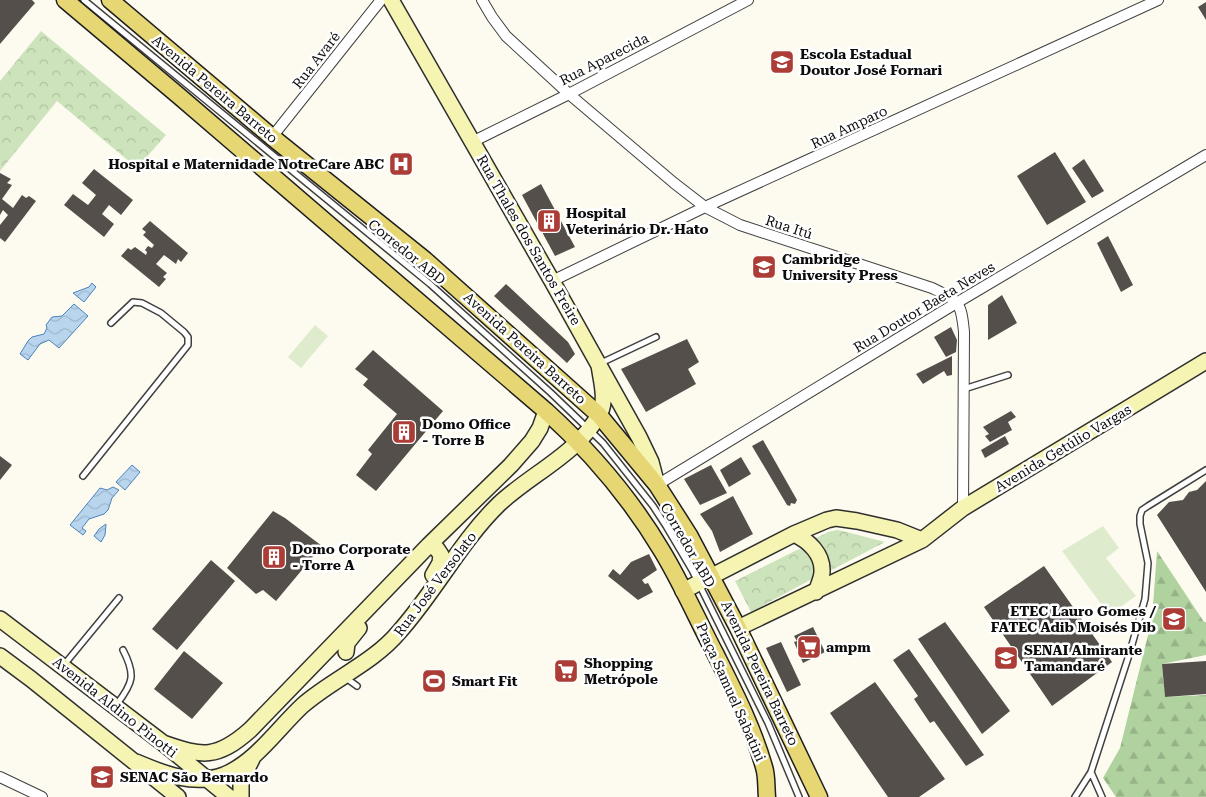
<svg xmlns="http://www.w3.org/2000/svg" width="1206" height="797" viewBox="0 0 1206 797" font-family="'Roboto Serif',serif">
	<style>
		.forest { fill: url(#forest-firs) }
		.park { fill: url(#park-crowns) }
		.pitch { fill: #deeccd }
		.water { fill: url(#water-waves); stroke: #4a83bc }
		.building { fill: #544f4b }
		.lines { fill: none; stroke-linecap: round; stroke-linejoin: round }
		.lane-casing { stroke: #404040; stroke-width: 8 }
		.street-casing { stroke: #404040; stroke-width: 12 }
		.secondary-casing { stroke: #2f2f2f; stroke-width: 18 }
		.primary-casing { stroke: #1e1e1e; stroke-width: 19 }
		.lane { stroke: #fff; stroke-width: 5 }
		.street { stroke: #fff; stroke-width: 10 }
		.secondary { stroke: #f5f4b2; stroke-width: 15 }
		.primary { stroke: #e7d774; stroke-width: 16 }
		.labels { text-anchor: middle; stroke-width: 5; stroke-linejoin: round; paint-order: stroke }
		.poi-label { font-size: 14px; font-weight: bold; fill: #0d0d0d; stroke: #fff; text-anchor: start }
		.street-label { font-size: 14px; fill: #0d0d0d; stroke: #fff }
	</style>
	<defs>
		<pattern id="forest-firs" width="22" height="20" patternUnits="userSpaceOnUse" patternTransform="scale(1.25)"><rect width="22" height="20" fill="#b0d29e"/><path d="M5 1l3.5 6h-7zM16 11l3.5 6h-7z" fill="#96b387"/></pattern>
		<pattern id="park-crowns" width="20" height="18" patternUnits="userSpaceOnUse" patternTransform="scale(1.25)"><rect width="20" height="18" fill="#cde3bc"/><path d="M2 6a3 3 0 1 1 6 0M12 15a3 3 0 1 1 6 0" fill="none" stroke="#afc2a0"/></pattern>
		<pattern id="water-waves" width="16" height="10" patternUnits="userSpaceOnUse" patternTransform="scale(1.25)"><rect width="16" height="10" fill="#b9d5ee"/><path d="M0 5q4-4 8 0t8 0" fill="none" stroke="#9eb6cb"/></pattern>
	</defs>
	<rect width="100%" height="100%" fill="#fdfbef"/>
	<path class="forest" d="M1157,551L1204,622H1206V655L1162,664L1165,697L1206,695V797H1116L1103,778L1120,748L1152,619Z"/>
	<path class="park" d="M41,31L166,135L137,168L57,101L0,171V81Z
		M837,530L843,531L885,542L830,571C828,558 824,549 814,539L828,532Z
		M799,549C812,554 818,567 812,579L751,612L735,581Z"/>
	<path class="pitch" d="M315,325L328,336L301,368L288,357Z
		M1103,526L1119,548L1106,558L1136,596L1109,615L1062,551Z"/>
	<path class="water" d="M92,283L96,287L84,302L73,293L89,287Z
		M74,304L88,316L59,348L49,340L40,344L28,360L20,354L28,341L32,337L44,334L47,328L46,325L52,317L62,316Z
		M132,465L140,472L125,490L116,482Z
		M113,487L119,490L112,498L108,510L104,514L89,519L82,528L86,531L83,535L70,525L100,488L107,490Z
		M106,524L105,535L101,542L94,536L99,529Z"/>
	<path class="building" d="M0,0H32L35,3L0,44Z
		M1206,2V20L1198,7Z
		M1055,152L1086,202L1047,225L1017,176Z
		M1084,159L1104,191L1092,198L1072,168Z
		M94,169L133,200L121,215L109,205L102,214L114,224L104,237L64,205L73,194L88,205L96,195L82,183Z
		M0,173L11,179L7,183L12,185L2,199L13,208L22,195L26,198L29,196L36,201L5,242L0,238V225L8,215L3,210L0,215Z
		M541,184L575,247L555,256L522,195Z
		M150,221L188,253L181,262L178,259L176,264L164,255L156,264L167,273L163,277L166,279L159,287L121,256L128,248L131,250L135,247L146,255L147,252L145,250L148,246L152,248L154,245L143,235L146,232L142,229Z
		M1108,236L1133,285L1121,292L1097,243Z
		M506,284L568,342L575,354L567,363L494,296Z
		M1002,295L1017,323L988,340V305Z
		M951,327L957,340L956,352L946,357L934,337Z
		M687,339L699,362L688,369L696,384L646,412L621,369Z
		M373,350L443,411L376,491L356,475L372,454L368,450L397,414L363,385L368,379L355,369Z
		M952,356V375L947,376L944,371L923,384L916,374Z
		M1011,411L1016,417L1008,422L1012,430L990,442L985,436L989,434L983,427Z
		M1005,436L1009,444L985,458L981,450Z
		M763,440L797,500L795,504L791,503L790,506L787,505L752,446Z
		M0,456L12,465L0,480Z
		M741,457L751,474L729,487L720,470Z
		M711,465L727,493L700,505L684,479Z
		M1206,481V592L1157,515L1169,502L1183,500L1189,492L1197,490Z
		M733,496L753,534L720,552L712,531L700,514Z
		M273,511L285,518L322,546L276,601L263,590L256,594L227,568Z
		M649,554L657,570L642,580L645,584L648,583L653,592L638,600L608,576L613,569L620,575L631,562Z
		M211,560L235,581L177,650L152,629Z
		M1044,566L1112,662L1052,706L984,607Z
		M945,622L1010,711L982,734L918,639Z
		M813,627L825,652L803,663L794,642L797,641L794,636Z
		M781,642L801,685L787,692L766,648Z
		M909,649L984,755L966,766L934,721L930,723L914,699L918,696L893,660Z
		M184,651L223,683L192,719L154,689Z
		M1206,661V694L1165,697L1162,664Z
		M875,682L945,779L919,797H888L830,713Z"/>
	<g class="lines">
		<defs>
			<path id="lane" d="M84,0L430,284L551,393L603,443L653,506L666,526L692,570L768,723L799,797
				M601,363L656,337
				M964,389L1008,375
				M83,476L188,345V337L184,332L161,313L142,303L133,302L111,323
				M63,666L119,598
				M346,678L357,686
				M117,704C133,683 136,675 123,650
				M1091,772L1102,797
				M1075,797L1091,772L1129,655L1145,599L1148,563L1140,524V516L1142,510L1148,506L1206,470"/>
			<path id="street" d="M482,0L492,17L506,36L569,94L674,183L705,207L740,225L932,288C959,301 961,301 964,332L963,508
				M272,137L381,0
				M472,142L569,94L748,0
				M552,281L705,207L1158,0
				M657,485L958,302L1206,155
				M0,777L42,797"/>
			<path id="secondary" d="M391,0L552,281L639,437L651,462L657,485
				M794,534C809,541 823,554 822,572C822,578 818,586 816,592
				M429,545L437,549L441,555L440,563L433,575
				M683,591L794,534L827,520L836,518L857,521L897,530L922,540
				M0,619L163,743L229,797
				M738,628L922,540L963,508L1206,361
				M346,652L347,643L359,628
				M0,656L31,679L178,797
				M163,743C203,757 217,759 250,730L429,545L511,465L532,441L540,428L546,411
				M136,762C164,774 194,786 224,775C256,762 278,728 303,705C333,679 373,663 399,632C435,592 460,542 499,504C532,473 578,454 600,413C607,399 601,380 599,365
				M241,797V781L252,759"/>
			<path id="primary" d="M65,0L179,96L546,411C590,451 631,499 662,551C682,584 698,621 716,655C734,691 753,728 764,767C767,776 766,787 767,797
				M110,0L272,137L425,260L599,415L657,485L689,535L738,628L819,797"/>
		</defs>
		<use href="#lane" class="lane-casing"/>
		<use href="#street" class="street-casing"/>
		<use href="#secondary" class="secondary-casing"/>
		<use href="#primary" class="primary-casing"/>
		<use href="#lane" class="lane"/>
		<use href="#street" class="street"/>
		<use href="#secondary" class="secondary"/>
		<use href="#primary" class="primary"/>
	</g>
	<defs>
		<symbol id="school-square" viewBox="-11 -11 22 22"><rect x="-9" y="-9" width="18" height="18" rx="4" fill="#ab3c36" stroke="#fff"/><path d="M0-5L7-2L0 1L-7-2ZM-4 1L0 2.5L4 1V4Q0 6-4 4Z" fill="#fff"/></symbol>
		<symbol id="hospital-square" viewBox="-11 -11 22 22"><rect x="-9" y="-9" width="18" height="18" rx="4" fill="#ab3c36" stroke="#fff"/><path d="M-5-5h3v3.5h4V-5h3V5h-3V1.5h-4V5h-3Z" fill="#fff"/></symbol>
		<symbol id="building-square" viewBox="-11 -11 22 22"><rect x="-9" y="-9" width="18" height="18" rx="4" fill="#ab3c36" stroke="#fff"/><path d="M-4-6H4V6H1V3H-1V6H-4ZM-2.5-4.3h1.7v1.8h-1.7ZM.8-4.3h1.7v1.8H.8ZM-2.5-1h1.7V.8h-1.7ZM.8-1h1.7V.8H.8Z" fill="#fff"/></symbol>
		<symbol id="university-square" viewBox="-11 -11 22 22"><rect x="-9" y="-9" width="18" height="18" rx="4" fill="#ab3c36" stroke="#fff"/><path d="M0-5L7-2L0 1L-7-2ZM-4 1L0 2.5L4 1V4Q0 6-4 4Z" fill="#fff"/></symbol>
		<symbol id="supermarket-square" viewBox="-11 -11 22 22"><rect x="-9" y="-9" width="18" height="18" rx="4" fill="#ab3c36" stroke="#fff"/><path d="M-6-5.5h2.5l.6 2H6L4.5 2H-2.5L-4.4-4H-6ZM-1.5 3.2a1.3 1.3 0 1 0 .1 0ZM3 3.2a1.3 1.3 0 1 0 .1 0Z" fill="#fff"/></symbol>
		<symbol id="stadium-square" viewBox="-11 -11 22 22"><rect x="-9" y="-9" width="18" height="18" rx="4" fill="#ab3c36" stroke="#fff"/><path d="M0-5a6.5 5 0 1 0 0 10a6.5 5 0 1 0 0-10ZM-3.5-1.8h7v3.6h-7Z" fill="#fff"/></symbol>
	</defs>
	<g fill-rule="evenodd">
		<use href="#school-square" x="768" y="48" width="28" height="28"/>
		<use href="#hospital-square" x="387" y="150" width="28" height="28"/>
		<use href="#building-square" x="535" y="207" width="28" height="28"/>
		<use href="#university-square" x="750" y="253" width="28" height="28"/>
		<use href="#building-square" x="390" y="418" width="28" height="28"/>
		<use href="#building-square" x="260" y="543" width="28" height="28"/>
		<use href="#university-square" x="1160" y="605" width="28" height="28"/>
		<use href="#supermarket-square" x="795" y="633" width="28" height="28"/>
		<use href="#university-square" x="992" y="644" width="28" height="28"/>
		<use href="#supermarket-square" x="552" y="657" width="28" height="28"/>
		<use href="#stadium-square" x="420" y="667" width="28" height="28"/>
		<use href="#university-square" x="88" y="763" width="28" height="28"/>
	</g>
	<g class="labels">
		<g class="poi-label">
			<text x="800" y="59">Escola Estadual<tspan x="800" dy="16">Doutor José Fornari</tspan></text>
			<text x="384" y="169" text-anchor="end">Hospital e Maternidade NotreCare ABC</text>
			<text x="566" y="218">Hospital<tspan x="566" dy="16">Veterinário Dr. Hato</tspan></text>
			<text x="782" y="264">Cambridge<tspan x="782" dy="16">University Press</tspan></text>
			<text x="422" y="429">Domo Office<tspan x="422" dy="16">- Torre B</tspan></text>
			<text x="292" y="554">Domo Corporate<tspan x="292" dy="16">- Torre A</tspan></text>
			<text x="1156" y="616" text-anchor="end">ETEC Lauro Gomes /<tspan x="1156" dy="16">FATEC Adib Moisés Dib</tspan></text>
			<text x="826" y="652">ampm</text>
			<text x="1024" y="655">SENAI Almirante<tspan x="1024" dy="16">Tamandaré</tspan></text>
			<text x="584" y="668">Shopping<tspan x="584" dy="16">Metrópole</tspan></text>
			<text x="452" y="686">Smart Fit</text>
			<text x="120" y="782">SENAC São Bernardo</text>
		</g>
		<g class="street-label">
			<text transform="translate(604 59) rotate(-27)" y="5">Rua Aparecida</text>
			<text transform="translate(316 60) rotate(-52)" y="5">Rua Avaré</text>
			<text transform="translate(215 89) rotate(40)" y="5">Avenida Pereira Barreto</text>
			<text transform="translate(849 127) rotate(-25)" y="5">Rua Amparo</text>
			<text transform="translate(789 227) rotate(18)" y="5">Rua Itú</text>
			<text transform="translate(529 240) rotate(60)" y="5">Rua Thales dos Santos Freire</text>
			<text transform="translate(407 252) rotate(39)" y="5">Corredor ABD</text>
			<text transform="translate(924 307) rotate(-31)" y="5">Rua Doutor Baeta Neves</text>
			<text transform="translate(525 348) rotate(42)" y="5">Avenida Pereira Barreto</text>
			<text transform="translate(1063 448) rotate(-31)" y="5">Avenida Getúlio Vargas</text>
			<text transform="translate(688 545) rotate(60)" y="5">Corredor ABD</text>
			<text transform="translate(435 584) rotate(-53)" y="5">Rua José Versolato</text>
			<text transform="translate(760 673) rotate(64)" y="5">Avenida Pereira Barreto</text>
			<text transform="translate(731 692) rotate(66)" y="5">Praça Samuel Sabatini</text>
			<text transform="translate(115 707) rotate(38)" y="5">Avenida Aldino Pinotti</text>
		</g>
	</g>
</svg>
